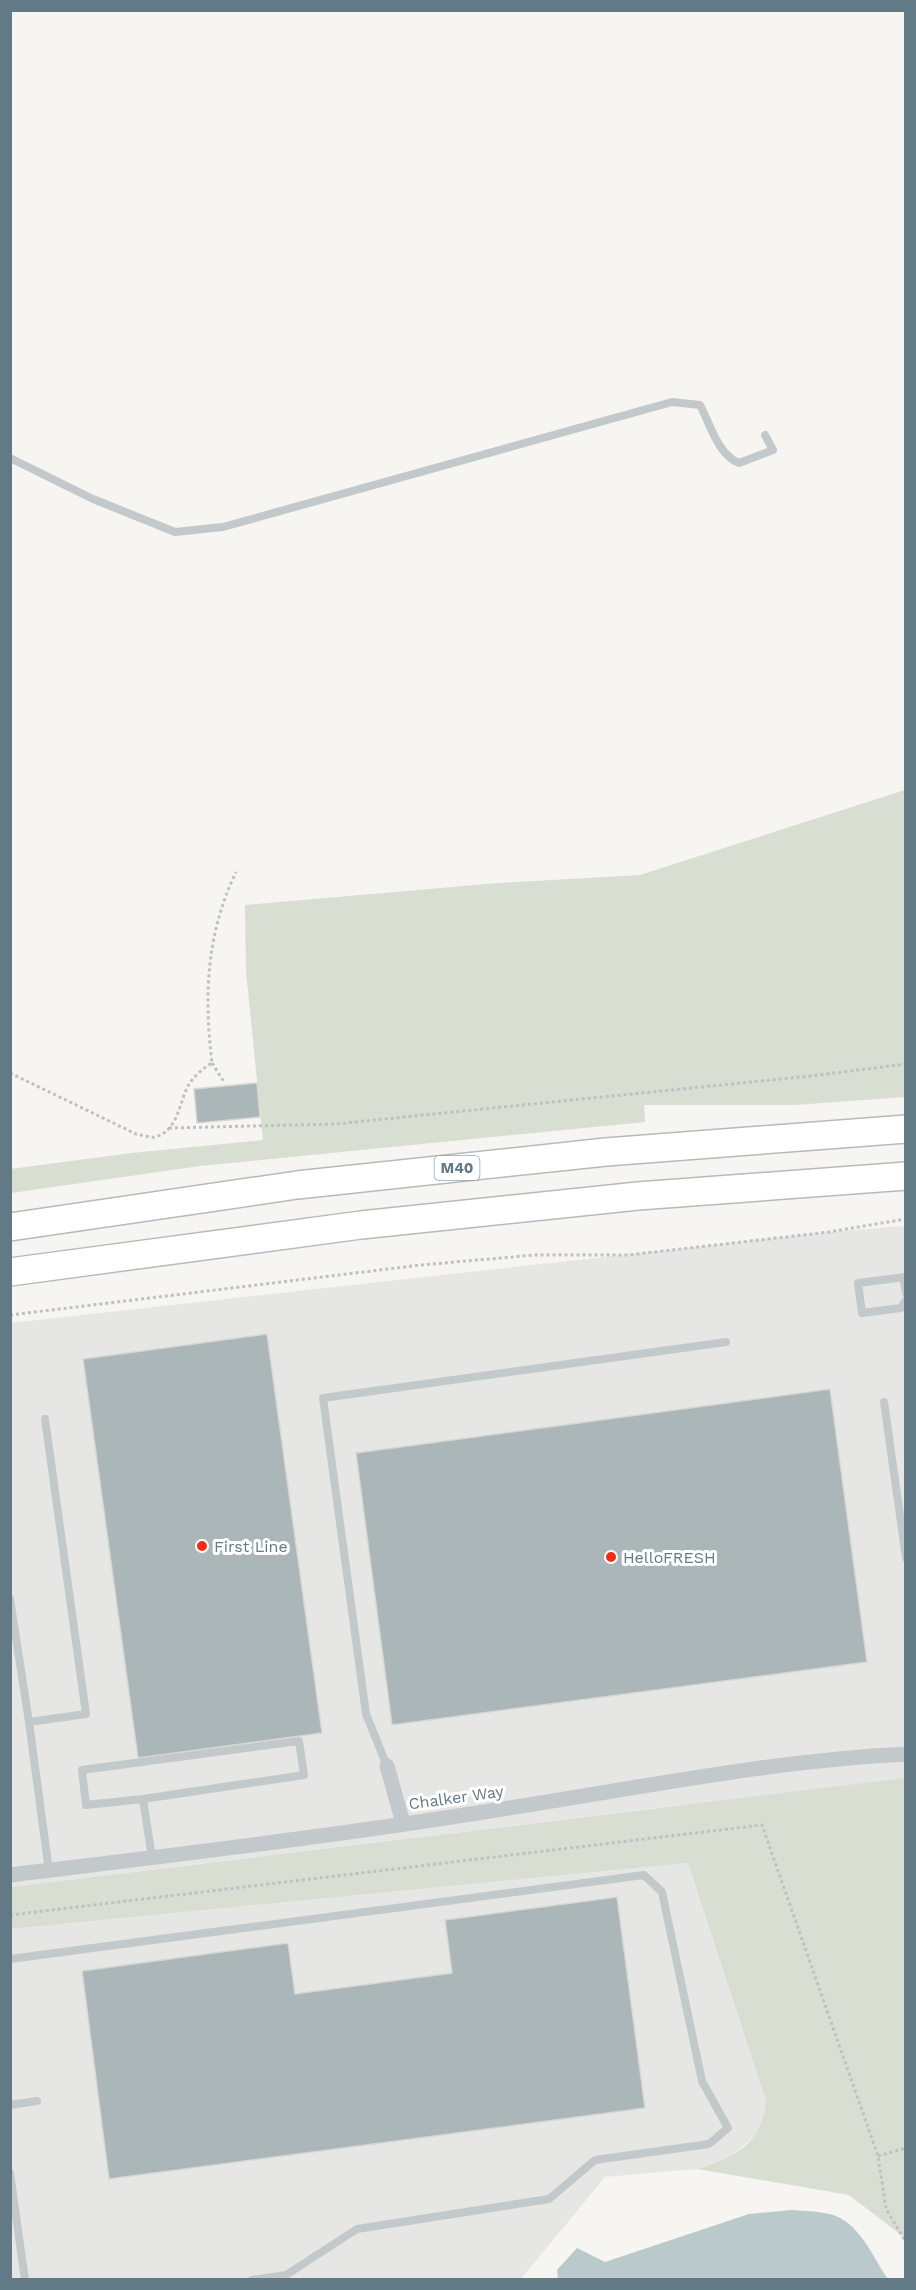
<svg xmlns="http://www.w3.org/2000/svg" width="916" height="2290" viewBox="0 0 916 2290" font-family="'Work Sans',sans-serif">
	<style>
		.built { fill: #e6e7e5 }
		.green { fill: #d8ded2 }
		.water { fill: #bacacc }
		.building { fill: #abb6b9; stroke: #d7d7d4; stroke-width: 1.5 }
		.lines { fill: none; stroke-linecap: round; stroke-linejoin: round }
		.motorway-casing { stroke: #b5babc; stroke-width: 30 }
		.path { stroke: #bec1c3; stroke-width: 3; stroke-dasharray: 3 3; stroke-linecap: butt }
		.service { stroke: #c3c8ca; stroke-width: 8 }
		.minor { stroke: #c3c8ca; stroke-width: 15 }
		.motorway { stroke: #fff; stroke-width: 27 }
		.poi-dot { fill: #f22c15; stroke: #fff; stroke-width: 2 }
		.labels { text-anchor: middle; stroke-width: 6; stroke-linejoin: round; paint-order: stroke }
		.shield { fill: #fff; stroke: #91a2aa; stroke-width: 1.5 }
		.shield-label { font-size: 15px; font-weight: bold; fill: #627a85 }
		.poi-label { font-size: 16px; fill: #627a85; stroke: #fff; text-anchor: start }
		.street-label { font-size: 16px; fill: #627a85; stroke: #fff }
	</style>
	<rect width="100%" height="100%" fill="#f6f5f1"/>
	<path class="built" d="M905,1226V2232L682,1805L11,1887L10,1323L829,1232Z
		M688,1863L766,2101L764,2120L756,2135L730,2157L697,2169L605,2177L521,2279L11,2280V1929Z"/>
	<path class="green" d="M905,790V1097L795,1105H644L645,1122L200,1166L11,1193L10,1169L132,1153L263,1140L246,971L245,905L498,883L640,875Z
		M905,1778V2238L849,2195L697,2169C734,2157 762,2145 766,2101L688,1863L11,1929V1887Z"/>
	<path class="water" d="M792,2210C804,2211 817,2211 829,2214C859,2220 873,2258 888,2279H558L557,2270L577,2248L605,2262L749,2214Z"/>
	<path class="building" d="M257,1083L260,1117L197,1123L194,1089Z
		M267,1334L322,1733L138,1758L83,1359Z
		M830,1389L867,1662L392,1725L356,1453Z
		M617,1897L645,2108L109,2179L82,1971L288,1943L295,1994L452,1973L445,1920Z"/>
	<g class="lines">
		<defs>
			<path id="motorway" d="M10,1227L297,1185L606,1152L906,1129
				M10,1272L361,1225L638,1196L906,1176"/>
		</defs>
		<use href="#motorway" class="motorway-casing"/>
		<path class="path" d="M212,1063L224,1082
			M10,1073L136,1134C141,1135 150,1138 155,1137C178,1131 179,1103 188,1086C193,1077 203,1068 212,1063C204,996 206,935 236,872
			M169,1128L335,1124L810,1076L906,1064
			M10,1315L421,1265L535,1255H628L829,1232L906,1219
			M10,1915L762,1825L878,2156L886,2209L906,2242
			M878,2156L906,2148"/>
		<path class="service" d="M10,458L93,499L175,532L223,527L672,402L700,405C710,424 718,455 739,463L773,450L765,435
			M903,1277L906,1293
			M906,1277L858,1283L862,1313L901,1308L906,1300
			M884,1402L906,1558
			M45,1419L86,1714L29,1722L49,1871
			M10,1599L29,1722
			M387,1766L366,1714L323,1398L726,1342
			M143,1799L304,1775L299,1741L82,1770L86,1805L143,1799L152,1858
			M10,1959L644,1875L662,1892L702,2081L728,2128L709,2144L595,2160L549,2199L357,2229L286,2275L252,2280
			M10,2105L37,2101
			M10,2173L25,2280"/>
		<path class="minor" d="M387,1766L403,1823
			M10,1875C173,1855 335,1836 496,1810C633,1789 768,1761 906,1754"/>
		<use href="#motorway" class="motorway"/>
	</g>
	<g class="poi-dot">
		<circle cx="202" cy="1546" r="6"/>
		<circle cx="611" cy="1557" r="6"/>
	</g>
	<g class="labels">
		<rect class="shield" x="434.5" y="1156" width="45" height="24" rx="4.5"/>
		<g class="shield-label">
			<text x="457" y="1173">M40</text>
		</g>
		<g class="poi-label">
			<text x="214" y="1552">First Line</text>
			<text x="623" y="1563">HelloFRESH</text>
		</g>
		<g class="street-label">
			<text transform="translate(456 1797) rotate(-8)" y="6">Chalker Way</text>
		</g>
	</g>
	<rect width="916" height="2290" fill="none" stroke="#627a85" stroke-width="24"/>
</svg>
